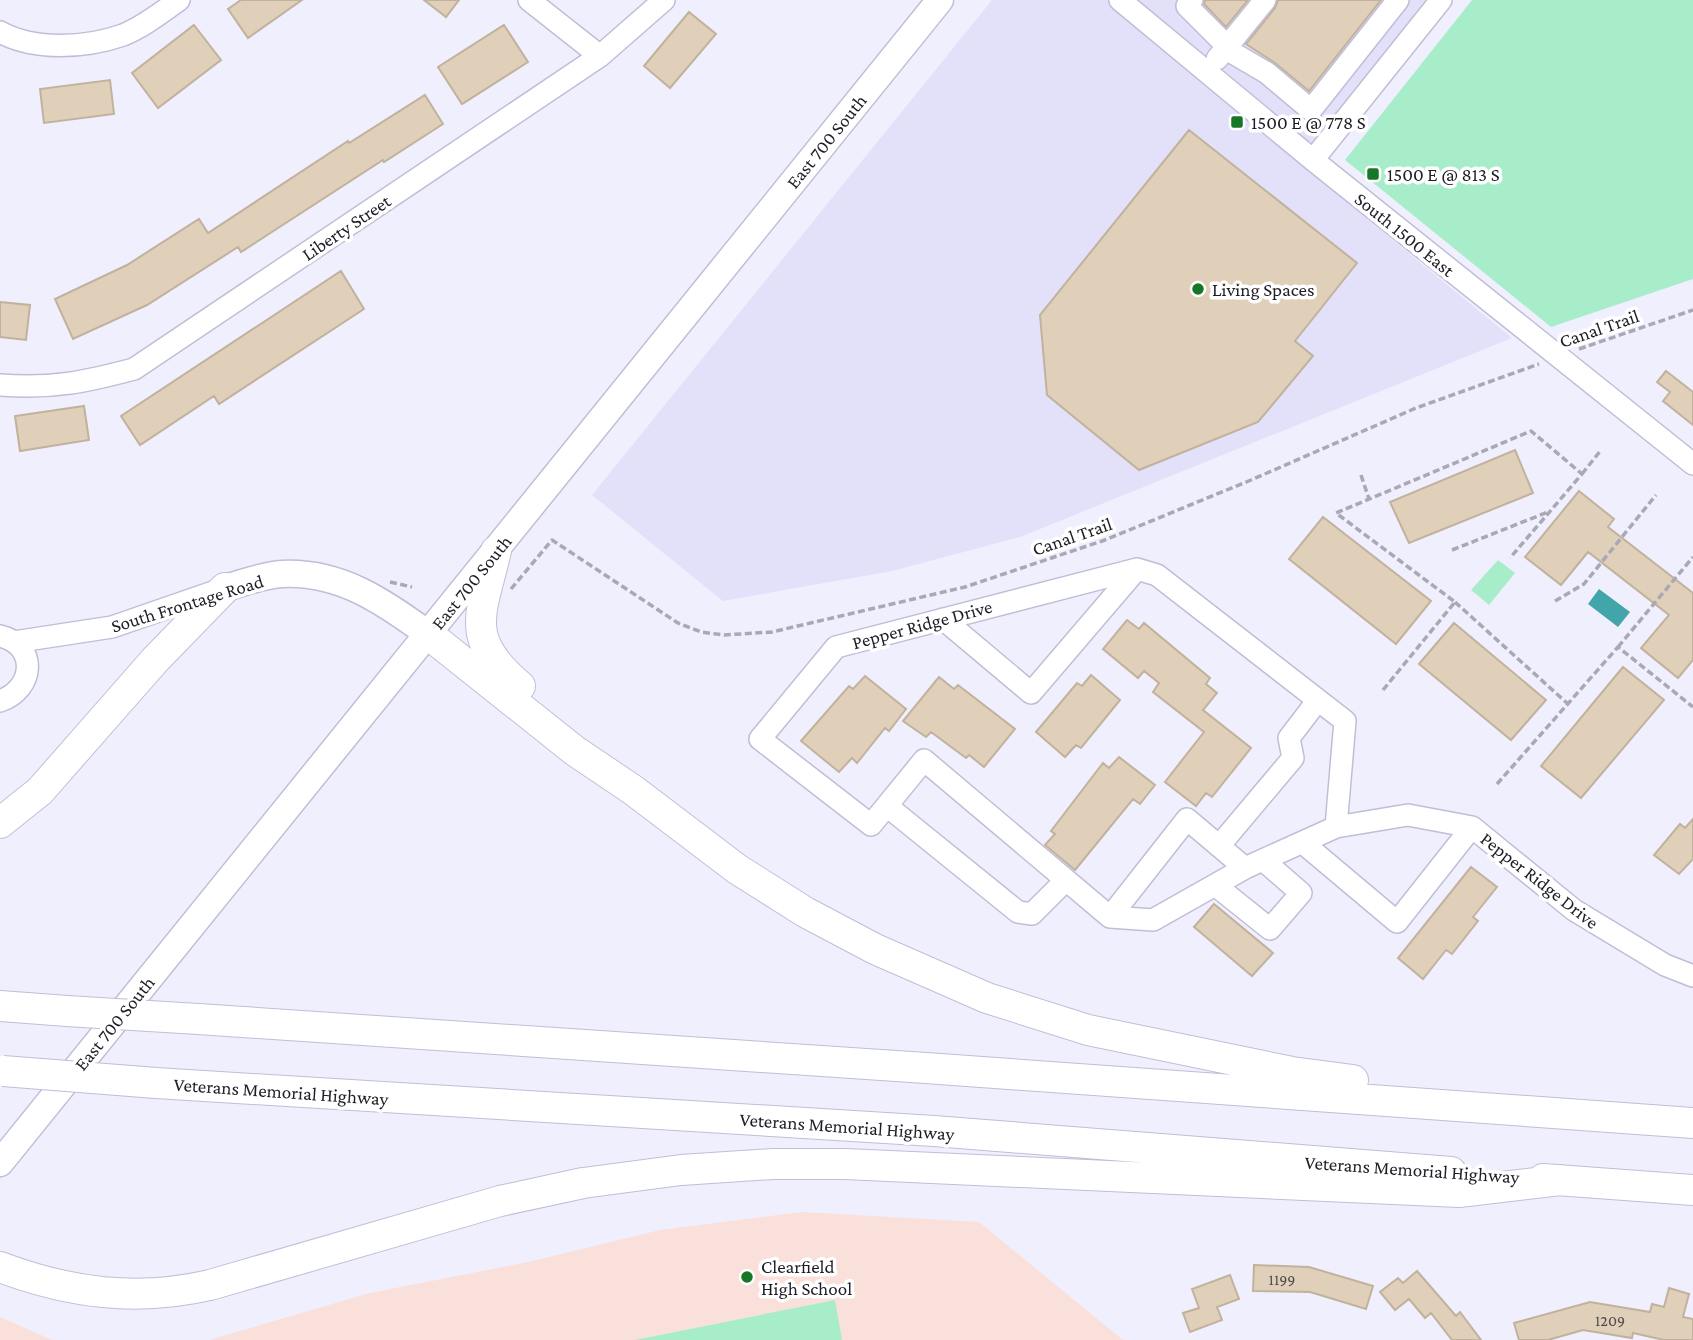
<svg xmlns="http://www.w3.org/2000/svg" width="1693" height="1340" viewBox="0 0 1693 1340" font-family="'Crimson Pro',serif">
	<style>
		.built { fill: #e3e0fa }
		.education { fill: #fae0db }
		.green { fill: #a8edca }
		.water { fill: #41a5a9 }
		.building { fill: #e0d0ba; stroke: #c1b29d; stroke-width: 2 }
		.lines { fill: none; stroke-linecap: round; stroke-linejoin: round }
		.minor-casing { stroke: #c0bed6; stroke-width: 24 }
		.major-casing { stroke: #c0bed6; stroke-width: 29 }
		.highway-casing { stroke: #c0bed6; stroke-width: 32 }
		.path { stroke: #a9a8b4; stroke-width: 3.5; stroke-dasharray: 7 3.5; stroke-linecap: butt }
		.minor { stroke: #fff; stroke-width: 21 }
		.major { stroke: #fff; stroke-width: 26 }
		.highway { stroke: #fff; stroke-width: 30 }
		.highway-bridge-casing { stroke: #c0bed6; stroke-width: 32; stroke-linecap: butt }
		.highway-bridge { stroke: #fff; stroke-width: 30 }
		.poi-dot { fill: #167728; stroke: #fff; stroke-width: 2.5 }
		.labels { text-anchor: middle; stroke-width: 7; stroke-linejoin: round; paint-order: stroke }
		.number-label { font-size: 16px; fill: #4e4a4a }
		.poi-label { font-size: 19px; fill: #1e1d25; stroke: #fff; text-anchor: start }
		.street-label { font-size: 19px; fill: #1e1d25; stroke: #fff }
	</style>
	<rect width="100%" height="100%" fill="#f0effe"/>
	<path class="built" d="M992,0H1433L1299,163L1512,338L1020,537L892,571L723,601L592,495Z"/>
	<path class="education" d="M802,1212L979,1222L1123,1340H209L370,1293L528,1262L660,1230Z
		M0,1317L52,1340H0Z"/>
	<path class="green" d="M1472,0H1693V279L1551,327L1345,160Z
		M1498,560L1515,573L1489,605L1471,590Z
		M835,1300L842,1340H635Z"/>
	<path class="water" d="M1599,589L1630,612L1618,627L1588,604Z"/>
	<path class="building" d="M241,0H302L248,38L228,9Z
		M424,0H459L446,17Z
		M1205,0H1248L1226,27L1204,4Z
		M1278,0H1381L1309,91L1275,63L1246,44L1275,8Z
		M689,12L716,34L670,88L644,66Z
		M194,25L221,60L158,108L132,73Z
		M504,25L528,62L462,104L438,67Z
		M110,80L114,114L44,123L40,89Z
		M425,95L443,124L384,162L383,160L241,252L238,247L147,305L73,339L55,299L127,265L199,219L208,233L348,141L349,143Z
		M1189,130L1357,263L1295,341L1313,356L1258,422L1139,470L1047,395L1040,315Z
		M341,271L364,309L219,404L214,396L140,445L121,416Z
		M0,302L30,305L26,340L0,337Z
		M1666,371L1693,392V425L1663,401L1670,392L1657,382Z
		M84,406L89,440L20,451L15,416Z
		M1515,450L1533,493L1409,543L1390,502Z
		M1579,491L1614,519L1608,527L1693,593V660L1678,678L1641,648L1669,615L1588,552L1561,585L1525,557Z
		M1323,517L1431,601L1396,644L1289,559Z
		M1127,620L1139,629L1144,623L1210,678L1206,684L1217,693L1203,710L1251,748L1212,797L1206,793L1196,806L1165,782L1204,732L1153,692L1159,683L1144,671L1138,678L1103,649Z
		M1454,623L1546,700L1511,740L1419,664Z
		M1623,667L1664,700L1581,798L1541,766Z
		M1091,675L1120,700L1081,748L1076,745L1065,757L1036,732L1077,683L1082,686Z
		M865,676L906,709L889,731L885,728L857,763L852,758L839,772L801,741L849,686L853,689Z
		M939,677L954,689L958,685L1015,729L984,767L969,755L966,758L931,732L926,737L903,721Z
		M1119,757L1155,785L1140,804L1133,799L1075,870L1045,845L1055,834L1051,831L1103,763L1109,768Z
		M1693,819V859L1679,874L1654,855L1680,824L1685,828Z
		M1471,867L1497,887L1473,917L1478,921L1452,954L1446,950L1423,979L1398,958Z
		M1214,904L1273,953L1252,976L1194,927Z
		M1254,1265L1309,1267L1373,1286L1366,1309L1310,1292L1253,1291Z
		M1417,1271L1456,1316L1460,1312L1481,1340H1452L1431,1313L1425,1318L1409,1299L1395,1310L1380,1292L1398,1278L1403,1283Z
		M1230,1275L1239,1299L1217,1307L1222,1320L1190,1332L1183,1313L1199,1308L1192,1289Z
		M1669,1288L1689,1294L1683,1317L1693,1319V1340H1664L1633,1333L1632,1338L1583,1330L1548,1340H1519L1514,1323L1590,1302L1650,1312L1652,1304L1664,1307Z"/>
	<g class="lines">
		<defs>
			<path id="minor" d="M529,0L600,56
				M1120,0L1313,160L1693,464
				M1192,0L1187,6L1228,47
				M0,32C35,51 86,48 123,35C143,27 162,12 179,0
				M1226,49L1267,73L1311,110L1398,0
				M1217,59L1265,0
				M1313,160L1441,0
				M0,385C51,389 85,382 134,369L600,56L664,0
				M943,619L1031,693L1137,569
				M0,636C38,645 35,689 0,701
				M14,642L112,627L219,590
				M887,806L1018,912L1032,914L1066,880
				M1336,827L1345,721L1157,575L1137,569L836,647L760,739L871,825L924,760L1110,917L1153,920L1245,868L1336,827L1408,815L1472,827L1574,910L1665,965L1693,976
				M1303,843L1397,922L1472,827
				M1219,846L1293,758L1289,738L1318,700
				M1215,885L1270,929L1301,893L1263,860
				M1110,917L1187,819L1245,868"/>
			<path id="major" d="M225,588C243,583 263,575 282,574C340,571 384,602 428,634
				M0,1163L940,0"/>
			<path id="highway" d="M496,551C481,615 463,638 520,686
				M428,634L575,751L633,790L737,869L805,912L875,949L987,998L1088,1030L1292,1072L1353,1080
				M0,823L40,791L155,660L225,588
				M0,1006L67,1011
				M198,1019L926,1068L1693,1123
				M156,1083L934,1131L1451,1172
				M1543,1179L1693,1190
				M0,1267C69,1293 137,1302 210,1285L500,1201L583,1183L681,1170L773,1164H845L1459,1192L1560,1180"/>
		</defs>
		<use href="#minor" class="minor-casing"/>
		<use href="#major" class="major-casing"/>
		<use href="#highway" class="highway-casing"/>
		<path class="path" d="M1579,349L1693,310
			M1582,474L1601,450
			M1361,475L1369,499
			M1452,550L1548,512
			M390,582L412,587
			M511,589L552,540L678,623L701,632L724,635L772,632L965,587L1105,540L1251,480L1416,408L1539,364
			M1555,601L1584,584L1656,495
			M1455,602L1568,704
			M1618,647L1693,557
			M1383,690L1455,602L1336,513L1531,431L1582,474L1510,558
			M1497,784L1618,647L1693,707"/>
		<use href="#minor" class="minor"/>
		<use href="#major" class="major"/>
		<use href="#highway" class="highway"/>
		<defs>
			<path id="highway-bridge" d="M67,1011L198,1019
				M3,1071L156,1083"/>
		</defs>
		<use href="#highway-bridge" class="highway-bridge-casing"/>
		<use href="#highway-bridge" class="highway-bridge"/>
	</g>
	<g class="poi-dot">
		<rect x="1230" y="115" width="14" height="14" rx="3.5"/>
		<rect x="1366" y="167" width="14" height="14" rx="3.5"/>
		<circle cx="1198" cy="289" r="7"/>
		<circle cx="747" cy="1277" r="7"/>
	</g>
	<g class="labels">
		<g class="number-label">
			<text x="1282" y="1285">1199</text>
			<text x="1610" y="1326">1209</text>
		</g>
		<g class="poi-label">
			<text x="1251" y="129">1500 E @ 778 S</text>
			<text x="1387" y="181">1500 E @ 813 S</text>
			<text x="1212" y="296">Living Spaces</text>
			<text x="761" y="1273">Clearfield<tspan x="761" dy="22">High School</tspan></text>
		</g>
		<g class="street-label">
			<text transform="translate(826 141) rotate(-51)" y="7">East 700 South</text>
			<text transform="translate(346 227) rotate(-34)" y="7">Liberty Street</text>
			<text transform="translate(1405 234) rotate(39)" y="7">South 1500 East</text>
			<text transform="translate(1599 328) rotate(-19)" y="7">Canal Trail</text>
			<text transform="translate(1072 536) rotate(-19)" y="7">Canal Trail</text>
			<text transform="translate(471 582) rotate(-51)" y="7">East 700 South</text>
			<text transform="translate(187 603) rotate(-17)" y="7">South Frontage Road</text>
			<text transform="translate(922 624) rotate(-15)" y="7">Pepper Ridge Drive</text>
			<text transform="translate(1540 880) rotate(38)" y="7">Pepper Ridge Drive</text>
			<text transform="translate(114 1023) rotate(-51)" y="7">East 700 South</text>
			<text transform="translate(281 1091) rotate(4)" y="7">Veterans Memorial Highway</text>
			<text transform="translate(847 1126) rotate(4)" y="7">Veterans Memorial Highway</text>
			<text transform="translate(1412 1169) rotate(4)" y="7">Veterans Memorial Highway</text>
		</g>
	</g>
</svg>
